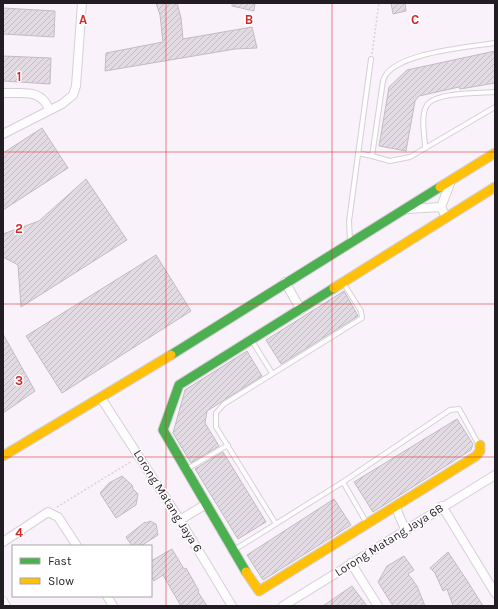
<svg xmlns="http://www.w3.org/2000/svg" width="498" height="609" viewBox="0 0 498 609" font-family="Karla,sans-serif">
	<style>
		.building { fill: url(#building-hatch); stroke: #c1bcc2 }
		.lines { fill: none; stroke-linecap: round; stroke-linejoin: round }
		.lane-casing { stroke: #d6cfd7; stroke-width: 6 }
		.street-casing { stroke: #d6cfd7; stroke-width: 10 }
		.fast-casing { stroke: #d6cfd7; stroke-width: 11 }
		.slow-casing { stroke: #d6cfd7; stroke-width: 11 }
		.path { stroke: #d6d3d6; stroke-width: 1.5; stroke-dasharray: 2 2; stroke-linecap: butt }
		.lane { stroke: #fefdfe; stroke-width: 4 }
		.street { stroke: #fefdfe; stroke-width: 8 }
		.fast { stroke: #4caf50; stroke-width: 9 }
		.slow { stroke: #ffc107; stroke-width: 9 }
		.grid { fill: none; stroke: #d62828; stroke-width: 1; stroke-opacity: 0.55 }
		.labels { text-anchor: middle; stroke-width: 3; stroke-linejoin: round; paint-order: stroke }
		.street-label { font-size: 12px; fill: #221c23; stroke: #fff }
		.grid-label { font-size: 13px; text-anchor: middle; font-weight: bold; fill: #d62828; stroke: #fff; stroke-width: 3; stroke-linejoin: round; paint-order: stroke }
	</style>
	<defs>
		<pattern id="building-hatch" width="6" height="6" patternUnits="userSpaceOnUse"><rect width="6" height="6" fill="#e2dbe3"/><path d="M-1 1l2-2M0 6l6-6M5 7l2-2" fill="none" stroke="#c2bbc2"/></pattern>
	</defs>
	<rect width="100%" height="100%" fill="#f9f2fa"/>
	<path class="building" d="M156,3H177L181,18L183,39L252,27L257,48L235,49L105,71L106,53L163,42L160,15Z
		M232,3H255L254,11L232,6Z
		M391,3H405L406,11L393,14Z
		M3,8L55,11L54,37L3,34Z
		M495,51V83L460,89L459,87L419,96L415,101L406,151L379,146L389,87L407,70Z
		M3,56L51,58L50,84L3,81Z
		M42,128L68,168L3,210V153Z
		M86,179L127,240L21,307L18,265L3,257V234L39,221Z
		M156,255L191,311L62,393L26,336Z
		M344,291L358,316L281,364L266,340Z
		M3,334L35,391L3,413Z
		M247,351L262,376L207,411L205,423L219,446L191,463L173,433L185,390Z
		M457,419L473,444L471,450L373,512L354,482Z
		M223,452L266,522L238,539L195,469Z
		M122,476L132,485L133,489L138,494L136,505L116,518L100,493L109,483Z
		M334,499L351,525L263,580L247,555Z
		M150,521L156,524L158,535L141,546H132L126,537L145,522L146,523Z
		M172,549L184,569L186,568L199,591L198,592L207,606H181L163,575L154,581L151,576V561Z
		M448,552L468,582L483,606H453L447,589L443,591L435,573L430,568Z
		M404,556L414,570L408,574L417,586L425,606H393L378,582L387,566Z
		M352,586L367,606H323Z"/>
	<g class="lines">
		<defs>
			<path id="lane" d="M495,43C470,47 389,53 383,81L372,156L390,161L410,157L495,107
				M425,148C425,136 420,116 427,105C436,92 480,93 495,92
				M358,153L372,156
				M350,240L349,221L371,59
				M252,341L272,373
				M187,469L228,445
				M343,482L366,522
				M276,524L216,427V413L224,404L362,318L361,311L344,284
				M234,550L343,482L450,410L459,409L479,445"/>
			<path id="street" d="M3,93C23,94 40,88 49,109
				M3,134L62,104L73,95L76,86L82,3
				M408,209L441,207
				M446,217L441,207L451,181
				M285,282L301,310
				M101,398L180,520L232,606
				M395,506L405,529
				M442,506L495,593
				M180,520L206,504
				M3,542L48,512L58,517L77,546
				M351,563L378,606
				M107,596L113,606
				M3,601L6,606
				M283,606L495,475"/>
			<path id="fast" d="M171,355L440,187
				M246,572L163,430L179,385L334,288"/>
			<path id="slow" d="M440,187L495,153
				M334,288L495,187
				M3,456L171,355
				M246,572L259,591L476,456L480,451V445"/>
		</defs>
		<use href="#lane" class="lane-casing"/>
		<use href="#street" class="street-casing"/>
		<use href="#fast" class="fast-casing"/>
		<use href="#slow" class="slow-casing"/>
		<path class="path" d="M372,54L379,3
			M57,507L132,461"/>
		<use href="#lane" class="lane"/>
		<use href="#street" class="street"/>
		<use href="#fast" class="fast"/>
		<use href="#slow" class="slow"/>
	</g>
	<path class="grid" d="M166,3V606M332,3V606M3,152H495M3,304H495M3,457H495"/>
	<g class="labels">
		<g class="street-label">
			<text transform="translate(168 501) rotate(58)" y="4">Lorong Matang Jaya 6</text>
			<text transform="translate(389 540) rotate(-32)" y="4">Lorong Matang Jaya 6B</text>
		</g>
	</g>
	<g class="grid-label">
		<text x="83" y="24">A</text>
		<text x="249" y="24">B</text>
		<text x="415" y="24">C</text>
		<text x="19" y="81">1</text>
		<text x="19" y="233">2</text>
		<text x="19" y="385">3</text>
		<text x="19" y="537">4</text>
	</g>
	<rect width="498" height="609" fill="none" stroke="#221c23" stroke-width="8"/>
	<rect x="12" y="545" width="140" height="52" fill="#ffffff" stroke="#a7a4a7"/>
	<rect x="20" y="558" width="20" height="6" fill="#4caf50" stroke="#a7a4a7"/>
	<text x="48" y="565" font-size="12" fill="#221c23">Fast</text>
	<rect x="20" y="578" width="20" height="6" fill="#ffc107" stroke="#a7a4a7"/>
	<text x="48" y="585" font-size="12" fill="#221c23">Slow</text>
</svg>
